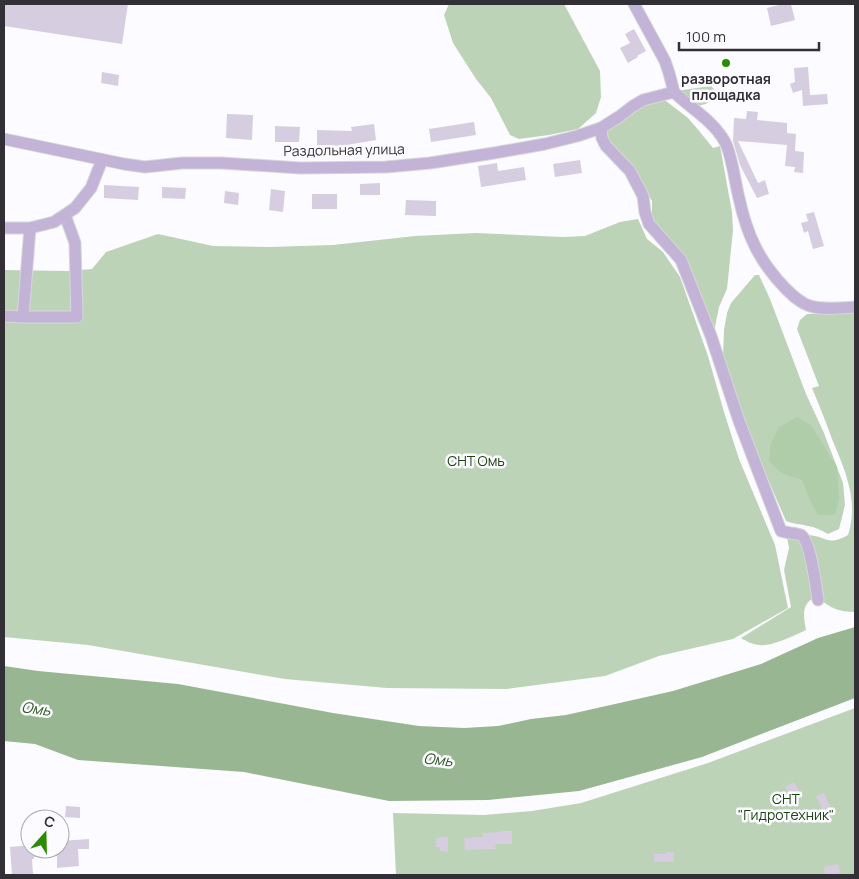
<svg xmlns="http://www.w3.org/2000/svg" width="859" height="879" viewBox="0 0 859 879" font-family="Manrope,sans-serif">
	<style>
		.green { fill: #bdd3b8 }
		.forest { fill: #afcda9 }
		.water { fill: #99b693 }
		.building { fill: #d6cde1 }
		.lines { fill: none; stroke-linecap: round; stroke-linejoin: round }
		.minor-casing { stroke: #d8d6db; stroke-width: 13 }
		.minor { stroke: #c2b3d7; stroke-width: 11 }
		.poi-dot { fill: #2b8c01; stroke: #fcfbff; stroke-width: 2 }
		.labels { text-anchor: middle; stroke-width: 5; stroke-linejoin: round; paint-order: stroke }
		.poi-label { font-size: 14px; font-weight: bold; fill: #322f37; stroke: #fcfbff }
		.street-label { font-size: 14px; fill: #322f37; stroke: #fcfbff }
		.park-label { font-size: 14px; fill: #1d4514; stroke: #fcfbff }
		.water-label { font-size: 15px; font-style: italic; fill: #325a29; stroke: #fcfbff }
	</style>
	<rect width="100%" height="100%" fill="#fcfbff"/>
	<path class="green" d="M449,4H564L600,71L601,97L596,113L578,129L549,135L519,139L510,135L491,98L476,79L453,43L444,15Z
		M711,86L715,90C715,102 706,105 695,106L679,93L682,90Z
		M660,100L666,101L688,118L700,132L713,148L720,146L732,212L733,230L727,289L719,307L715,327V343L703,308L655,225L652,215V201L635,174L611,146L604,134L605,129L637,106Z
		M638,219L647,239L663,252L680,277L708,356L724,412L739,459L775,545L788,608L733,639L659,656L605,676L507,689L387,688L285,679L88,645L4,637V270L67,271L92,269L106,252L158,234L213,246L270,247L333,245L415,236L476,233L563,237L585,236L620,222Z
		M755,275H759L770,299L806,394L824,433L843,483L845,505L839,529L828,534C821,530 815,527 808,526C800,524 793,524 786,521L754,447L728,378L723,357L724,330L727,313L731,303Z
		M855,312V612C847,612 839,611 831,607C823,602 822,600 812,599C801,606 804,618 806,630C796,635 771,647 760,645C753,645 746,641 741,638L791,607L784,570L789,548L787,537C794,537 801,535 808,535C827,536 827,547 848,535C859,501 845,470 832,439C826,422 819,405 812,388L819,386L797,329L800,320L807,314Z
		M855,708V875H396L393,813L484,815L532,811L581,803L708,763Z"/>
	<path class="forest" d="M797,417L811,425L837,467L839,499L835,515H818L809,498L802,480C786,475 779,474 769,460L771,443L779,427Z"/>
	<path class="water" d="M855,627V698L702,757L579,791L488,800L389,801L244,772L78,760L35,744L4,741V666L38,671L178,684L333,713L419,726L464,728L498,726L531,719L566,715L673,691L761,664L818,638Z"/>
	<path class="building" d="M4,4H128L122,44L4,26Z
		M783,4H791L795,20L771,26L767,8Z
		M634,29L646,51L637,56L638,57L628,63L620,48L630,43L625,34Z
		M808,67L810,95L827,94L828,104L803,106L802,90L793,93L790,84L795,82L794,68Z
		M102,72L119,75L118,86L101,83Z
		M747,111L758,112L757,120L787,123V133L796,134L795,151L804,152L803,173L794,172L795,167L785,166L787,145L738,141L758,183L765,180L769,194L757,198L740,165L733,141L734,118L746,119Z
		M227,114L253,115L252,140L226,138Z
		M474,122L476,135L431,142L429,129Z
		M374,124L376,140L341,146L317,145V130L352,131L351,127Z
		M275,126L300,127L299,142H275Z
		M580,160L582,173L555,177L553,164Z
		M497,163L498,171L524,167L526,180L481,187L478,166Z
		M380,183V195H360V184Z
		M104,185L139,187L138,200L104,198Z
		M162,187L186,188L185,199L162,198Z
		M271,189L285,191L283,212L269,210Z
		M225,191L239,193L238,205L224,203Z
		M312,194H337V209H312Z
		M406,200L436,201V216L405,215Z
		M814,212L824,246L813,249L808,231L804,233L801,223L808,221L806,214Z
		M794,782L801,794L792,799L785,787Z
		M824,793L834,815L827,819L816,796Z
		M66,806L80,807V818L65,817Z
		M501,831H512V844H495L496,849L465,850L464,838L483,837L482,833L502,832Z
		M441,837H448V852L440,851V847H436V839Z
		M89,839V849H78L79,866L57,868V856L34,857V859H32L33,874L12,875L10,847L30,845V849H60V841Z
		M666,852H674V862H654V854H666Z
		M839,864L840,873L834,874V875H825L824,867Z"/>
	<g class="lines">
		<defs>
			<path id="minor" d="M634,4L665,61L669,73L674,92
				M674,92C691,109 713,120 725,142C732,155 735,183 739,198C747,235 759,261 785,288C792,295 800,303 810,306C824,310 841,308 855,307
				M601,128L602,138L606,146L630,171L643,196L645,212L649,224L681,260L711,336L739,421L781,531C787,533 796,533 801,535C811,542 816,588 818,600
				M4,139L124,164L145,167L182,163H222L300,168L386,167L430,163L494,153L545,144L577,136L601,128L620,116L633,106L643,100L674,92
				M4,228H30L54,222L75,208L91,188L102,160
				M4,316L23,317H77L75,243L65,215
				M23,317L30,228"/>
		</defs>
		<use href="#minor" class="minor-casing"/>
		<use href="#minor" class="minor"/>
	</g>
	<circle class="poi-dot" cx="726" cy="63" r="5"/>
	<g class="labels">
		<g class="poi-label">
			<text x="726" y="84">разворотная<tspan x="726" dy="16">площадка</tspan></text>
		</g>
		<g class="street-label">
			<text transform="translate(344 150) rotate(-1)" y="5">Раздольная улица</text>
		</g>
		<g class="park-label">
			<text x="476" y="466">СНТ Омь</text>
			<text x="786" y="804">СНТ<tspan x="786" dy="16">"Гидротехник"</tspan></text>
		</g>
		<g class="water-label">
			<text transform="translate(36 709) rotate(8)" y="5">Омь</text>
			<text transform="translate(438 760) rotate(6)" y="5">Омь</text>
		</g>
	</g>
	<rect width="859" height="879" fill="none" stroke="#322f37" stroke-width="10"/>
	<g transform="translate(45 834) rotate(20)"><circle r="24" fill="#fcfbff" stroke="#aba9af"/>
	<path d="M0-4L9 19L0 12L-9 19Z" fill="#2b8c01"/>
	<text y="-8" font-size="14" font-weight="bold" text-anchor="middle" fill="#322f37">С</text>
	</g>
	<path d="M679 42v8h140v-8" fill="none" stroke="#322f37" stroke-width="2.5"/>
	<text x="686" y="42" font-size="15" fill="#322f37" stroke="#fcfbff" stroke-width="4" paint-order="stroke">100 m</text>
</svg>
